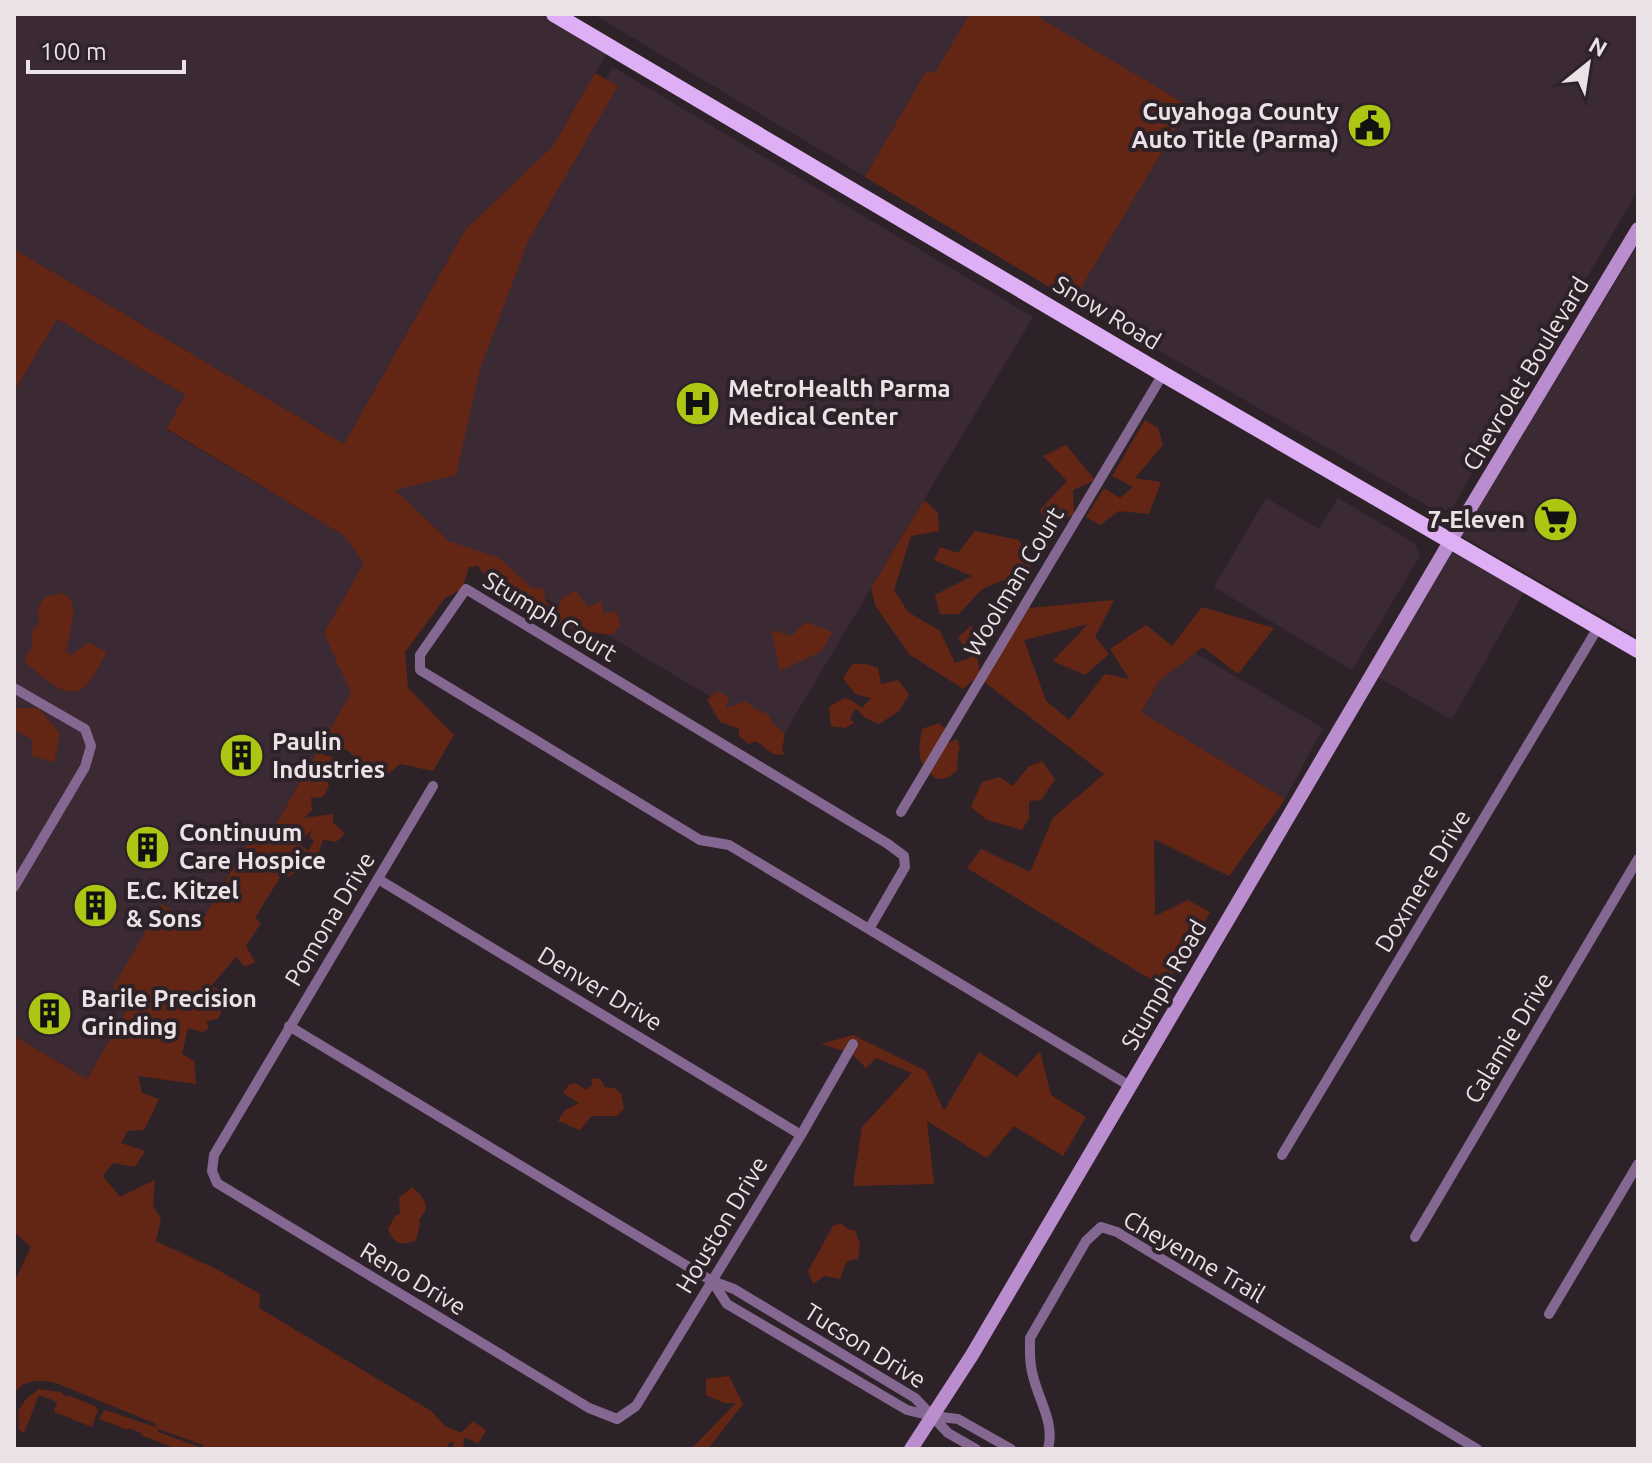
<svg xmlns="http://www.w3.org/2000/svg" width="1652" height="1463" viewBox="0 0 1652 1463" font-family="Ubuntu,sans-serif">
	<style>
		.built { fill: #3b2934 }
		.green { fill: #642614 }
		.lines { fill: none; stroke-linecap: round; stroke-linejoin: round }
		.minor { stroke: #846891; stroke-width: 10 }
		.secondary { stroke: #ba8dcf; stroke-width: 14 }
		.primary { stroke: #deaff4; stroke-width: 16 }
		.labels { text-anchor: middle; stroke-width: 8; stroke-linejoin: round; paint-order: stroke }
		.poi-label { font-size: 24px; font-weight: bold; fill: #eae2e6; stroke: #2e2229; text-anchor: start }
		.street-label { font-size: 24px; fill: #eae2e6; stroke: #2e2229 }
	</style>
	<rect width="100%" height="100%" fill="#2e2229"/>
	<path class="built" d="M14,14H540L607,53L553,146L465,230L344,444L14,249Z
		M593,14H1638V190L1451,510L1437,511L1073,301Z
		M613,67L1033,317L781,739L361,488Z
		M1638,245V637L1460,535Z
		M57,319L186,396L167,430L343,535L365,563L324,633L352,693L270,835L247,842L199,926L162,905L129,1006L87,1079L14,1036V392Z
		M1266,498L1319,529L1338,498L1414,543L1420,556L1352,670L1214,587Z
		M1451,550L1524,592L1452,720L1378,677Z
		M1180,644L1323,728L1285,799L1141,712Z"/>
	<path class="green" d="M970,14H1033L1189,106L1073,301L865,177L927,70L934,74Z
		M595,73L618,86L528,241L480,369L456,475L395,490L449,541L499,558L532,588H543L546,602L557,609L563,597L576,591L588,607L601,601L604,614L616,611L621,625L612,635L589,632L558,625L555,615L545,607L526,610L501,598L478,566L469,567L462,589L445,598L405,652L408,688L454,735L433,771L400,764L381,780L347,750L328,748L324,755L333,757L335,768L327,781L329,786L323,797L311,798L312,810L304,818L333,814V822L345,834L336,842L323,840L317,857L308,852L314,841L309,837L312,829L306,836L301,846L308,850L307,852L304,851L297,859L304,867L288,877L284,871L255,918L261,923L246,946L255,962L245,967L236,957L211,986L228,994L218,1019L206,1021L209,1028L203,1032L188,1028L182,1054L194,1061L196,1084L138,1076L142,1093L159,1099L144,1130L128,1131L121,1143L145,1151L135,1167L113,1163L103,1176L120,1197L155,1180L153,1206L161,1219L156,1241L218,1270L260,1294L259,1308L431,1411L445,1426L461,1433L473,1421L486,1430L478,1444L465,1437L463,1443L465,1449H452L454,1443L450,1442L446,1449H202L203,1445L158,1429V1432L200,1447L199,1449H177L141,1435V1433L129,1428L128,1430L99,1419L104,1410C124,1415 141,1424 158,1427L154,1423L56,1383C40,1379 25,1379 14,1393V1282L31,1247L14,1232V1036L87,1079L129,1006L113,987L162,904L199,926L248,842L270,835L351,693L324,633L364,563L343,535L167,429L185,395L57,319L14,392V249L344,444L465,230L553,146Z
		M1145,420L1158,428L1163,445L1135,478L1161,482L1149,514L1119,511L1100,525L1086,517L1104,488L1120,498L1133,487L1112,476Z
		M1066,445L1095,480L1073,490L1074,515L1048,524L1040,510L1067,481L1043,456Z
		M924,500L938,513L939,531L911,536L894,590L908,612L940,631L955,663L970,658L958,637L972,625L980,674L963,689L909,654L875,605L871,588Z
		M975,531L1019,540L1032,563L1023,581L1011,577L982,589L959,614H940L935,595L972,576L934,560L940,547L958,553Z
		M60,593L70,598L74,613L66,652L72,655L88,642L107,652C100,663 94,678 85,686C66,704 39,673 24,661L32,646V632L40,620L37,614L43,598Z
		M1114,600L1095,637L1109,654L1085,675L1053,661L1088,624L1024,640L1046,701L1069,720L1105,674L1129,679L1110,649L1146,625L1172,646L1202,607L1274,628L1238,674L1203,647L1159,681L1141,712L1285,799L1229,876L1154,839L1155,916L1188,900L1210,912L1165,988L967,868L981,849L1030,872L1053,818L1104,774L983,681L1029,608Z
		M806,622L832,632L822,651L780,671L771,630L791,636Z
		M852,664H866L878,668L881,684L898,680L909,694L899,711L879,724L864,717L856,708L850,718L854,723L845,728L831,726L829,707L844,698L851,700L862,708L871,698L855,694L843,678Z
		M717,691L729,697L726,708L745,701L755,709L768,714L772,723L785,734L782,749L784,755L773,754L756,741L749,744L739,736V729L720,722L707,700Z
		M14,708H38L60,733L54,762L32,756L33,740L14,730Z
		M939,723L950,732L945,745L957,739L960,748L958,753L957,771L947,778L937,779C916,763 918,753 922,729Z
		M1042,761L1055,779L1041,800L1029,801V818L1022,830L987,820L971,807L982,782L1000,777L1013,786L1028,767Z
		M853,1035L926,1071L944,1111L979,1052L1017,1077L1040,1051L1051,1095L1086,1117L1063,1156L1014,1126L987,1158L927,1121L934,1184L853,1186L862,1127L912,1073L876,1058L866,1068L851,1053L821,1044Z
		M591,1078L600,1079L605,1087L614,1088L621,1093L624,1109L617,1116H592L580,1130L558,1121L565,1110L579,1103L563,1093L569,1085L575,1083L587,1090L592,1085Z
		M412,1187C423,1197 433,1207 419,1219L420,1225L416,1240C400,1247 394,1244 388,1229L395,1216L400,1214L399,1198Z
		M841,1223L846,1228L855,1231L860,1244L858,1259L847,1261L840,1279L825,1276L813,1284L808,1271L833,1226Z
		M729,1376L743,1404L708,1449H691L736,1403H724L706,1395V1379Z
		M39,1389L60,1392L67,1397L70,1396L95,1406L98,1410L92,1427L54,1412L57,1402L39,1395L24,1433L19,1430L18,1409L19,1410L26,1399Z"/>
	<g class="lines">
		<path class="minor" d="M14,688L85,729L91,746L85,767L14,887
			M433,786L214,1155L212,1171L217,1183L589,1408L617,1419L636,1406L801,1135L853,1044
			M901,812L1163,374
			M378,879L801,1135
			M869,929L905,867L904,856L888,844L466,589L420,655V670L700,840L729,845L1130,1086
			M289,1026L712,1281L734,1289L915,1398L948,1433L976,1449
			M1282,1155L1599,626
			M1415,1237L1638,859
			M712,1281L727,1304L907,1410L932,1416L958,1419L1011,1449
			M1549,1314L1638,1164
			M1048,1449C1055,1423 1039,1401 1033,1376C1029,1363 1030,1351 1030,1338L1086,1241L1101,1227L1117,1232L1477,1449"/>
		<path class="secondary" d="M911,1449L972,1355L1451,540L1638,229"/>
		<path class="primary" d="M554,14L1163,374L1638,650"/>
	</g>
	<defs>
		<symbol id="civic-disc" viewBox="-11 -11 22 22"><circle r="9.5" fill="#acc613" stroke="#2e2229"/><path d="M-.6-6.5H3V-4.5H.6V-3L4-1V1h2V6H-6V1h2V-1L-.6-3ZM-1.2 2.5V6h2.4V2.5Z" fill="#111"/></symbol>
		<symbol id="hospital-disc" viewBox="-11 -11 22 22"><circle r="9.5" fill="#acc613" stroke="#2e2229"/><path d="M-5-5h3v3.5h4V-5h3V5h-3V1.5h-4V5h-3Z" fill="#111"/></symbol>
		<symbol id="supermarket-disc" viewBox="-11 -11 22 22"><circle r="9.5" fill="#acc613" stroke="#2e2229"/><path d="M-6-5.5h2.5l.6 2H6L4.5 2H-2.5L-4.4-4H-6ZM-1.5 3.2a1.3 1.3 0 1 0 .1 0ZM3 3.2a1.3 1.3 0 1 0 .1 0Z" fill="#111"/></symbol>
		<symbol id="building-disc" viewBox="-11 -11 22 22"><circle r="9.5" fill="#acc613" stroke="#2e2229"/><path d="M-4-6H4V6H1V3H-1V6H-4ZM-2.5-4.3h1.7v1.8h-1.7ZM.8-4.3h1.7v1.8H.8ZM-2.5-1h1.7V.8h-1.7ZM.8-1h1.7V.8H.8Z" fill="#111"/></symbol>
	</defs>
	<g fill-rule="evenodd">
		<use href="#civic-disc" x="1344" y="100" width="51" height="51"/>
		<use href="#hospital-disc" x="672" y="378" width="51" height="51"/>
		<use href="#supermarket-disc" x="1530" y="494" width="51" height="51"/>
		<use href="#building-disc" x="216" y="730" width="51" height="51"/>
		<use href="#building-disc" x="122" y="822" width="51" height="51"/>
		<use href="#building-disc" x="70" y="880" width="51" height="51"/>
		<use href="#building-disc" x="24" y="988" width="51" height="51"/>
	</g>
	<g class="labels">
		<g class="poi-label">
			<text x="1339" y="120" text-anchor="end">Cuyahoga County<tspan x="1339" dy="28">Auto Title (Parma)</tspan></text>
			<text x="728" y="397">MetroHealth Parma<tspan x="728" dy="28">Medical Center</tspan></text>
			<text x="1525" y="528" text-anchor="end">7-Eleven</text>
			<text x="272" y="750">Paulin<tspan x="272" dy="28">Industries</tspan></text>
			<text x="179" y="841">Continuum<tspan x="179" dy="28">Care Hospice</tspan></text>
			<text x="126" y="899">E.C. Kitzel<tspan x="126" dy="28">&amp; Sons</tspan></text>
			<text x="81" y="1007">Barile Precision<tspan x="81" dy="28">Grinding</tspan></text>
		</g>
		<g class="street-label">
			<text transform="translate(1107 313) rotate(31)" y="8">Snow Road</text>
			<text transform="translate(1526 374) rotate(-59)" y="8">Chevrolet Boulevard</text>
			<text transform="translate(1014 582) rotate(-59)" y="8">Woolman Court</text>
			<text transform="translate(550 617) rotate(31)" y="8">Stumph Court</text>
			<text transform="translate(1423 881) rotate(-59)" y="8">Doxmere Drive</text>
			<text transform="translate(330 919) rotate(-59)" y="8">Pomona Drive</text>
			<text transform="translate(1164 985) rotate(-60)" y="8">Stumph Road</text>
			<text transform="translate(600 989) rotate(31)" y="8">Denver Drive</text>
			<text transform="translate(1509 1038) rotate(-59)" y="8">Calamie Drive</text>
			<text transform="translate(722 1225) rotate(-59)" y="8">Houston Drive</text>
			<text transform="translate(1194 1257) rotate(30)" y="8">Cheyenne Trail</text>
			<text transform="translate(413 1279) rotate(31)" y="8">Reno Drive</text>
			<text transform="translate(865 1346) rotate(32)" y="8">Tucson Drive</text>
		</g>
	</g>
	<rect width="1652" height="1463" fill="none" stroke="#eae2e6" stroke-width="32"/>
	<g transform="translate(1588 64) rotate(30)" stroke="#2e2229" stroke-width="6" paint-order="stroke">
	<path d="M0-6L14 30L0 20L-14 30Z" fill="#eae2e6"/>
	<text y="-12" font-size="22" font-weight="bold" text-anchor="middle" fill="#eae2e6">N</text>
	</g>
	<path d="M28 60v12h156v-12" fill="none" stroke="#eae2e6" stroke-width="4"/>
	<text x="40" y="60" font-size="24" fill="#eae2e6" stroke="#2e2229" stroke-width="6" paint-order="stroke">100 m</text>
</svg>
